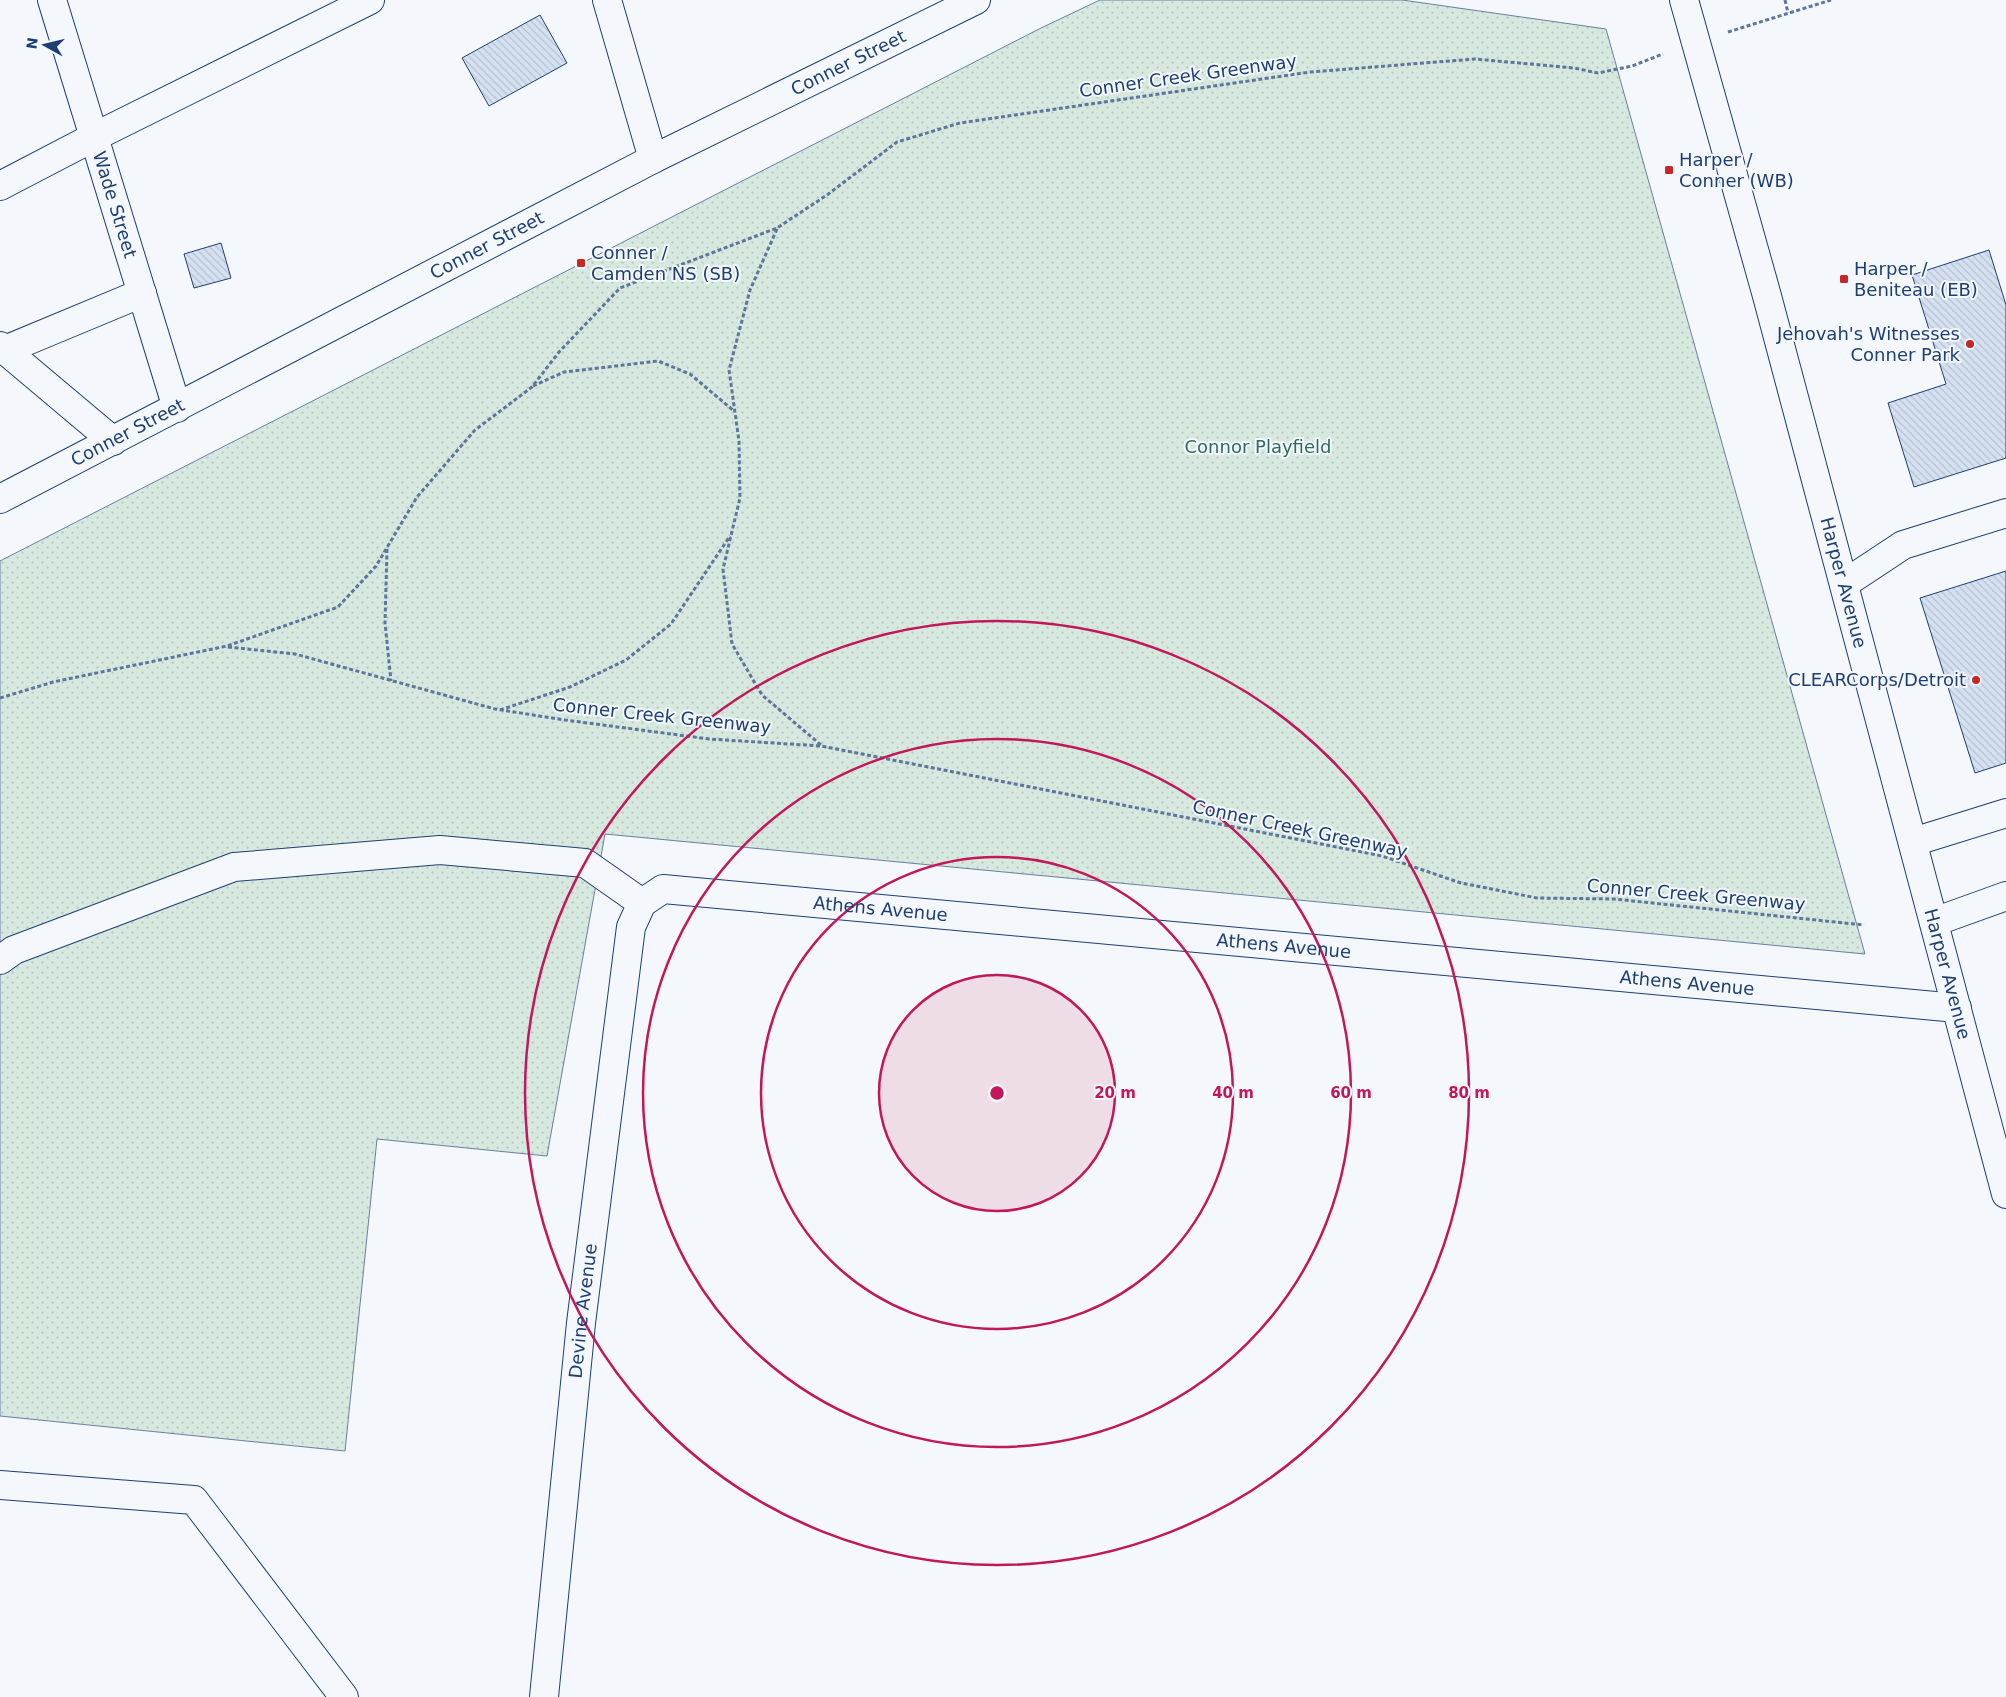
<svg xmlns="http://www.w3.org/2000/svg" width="2006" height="1697" viewBox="0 0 2006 1697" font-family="'DejaVu Sans',sans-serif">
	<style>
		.park { fill: url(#park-dots); stroke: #687fa3 }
		.building { fill: url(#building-back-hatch); stroke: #1d3f73 }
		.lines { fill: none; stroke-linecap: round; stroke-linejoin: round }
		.minor-casing { stroke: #1d3f73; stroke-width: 30 }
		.major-casing { stroke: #1d3f73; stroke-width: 30 }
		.path { stroke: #5e769c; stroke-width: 3; stroke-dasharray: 4 2.5; stroke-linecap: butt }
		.minor { stroke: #f4f7fb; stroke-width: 28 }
		.major { stroke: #f4f7fb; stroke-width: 28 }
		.ring { fill: none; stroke: #c2185b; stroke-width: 2.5 }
		.poi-dot { fill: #c62828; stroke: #f4f7fb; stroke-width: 2 }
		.labels { text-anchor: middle; stroke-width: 4; stroke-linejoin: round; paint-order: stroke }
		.street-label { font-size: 18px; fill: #1d3f73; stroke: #f4f7fb }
		.poi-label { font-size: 18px; fill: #1d3f73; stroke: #f4f7fb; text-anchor: start }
		.park-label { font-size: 18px; fill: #2c6c60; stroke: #f4f7fb }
		.centre { fill: #c2185b; stroke: #f4f7fb; stroke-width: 2.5 }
		.ring-label { font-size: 15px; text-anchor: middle; font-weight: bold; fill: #c2185b; stroke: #f4f7fb; stroke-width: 4; stroke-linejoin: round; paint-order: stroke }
	</style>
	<defs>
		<pattern id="park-dots" width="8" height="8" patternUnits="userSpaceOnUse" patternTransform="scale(1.25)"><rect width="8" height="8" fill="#d7e8df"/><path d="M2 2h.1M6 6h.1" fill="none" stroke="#b8c8c3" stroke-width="1.8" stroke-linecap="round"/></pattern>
		<pattern id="building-back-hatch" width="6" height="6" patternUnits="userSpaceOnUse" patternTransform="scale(1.25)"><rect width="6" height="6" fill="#d5e0f0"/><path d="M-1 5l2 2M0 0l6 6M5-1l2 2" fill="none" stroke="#b6c1d1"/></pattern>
	</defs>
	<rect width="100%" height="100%" fill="#f4f7fb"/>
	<path class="park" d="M1100,0H1402L1606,29L1865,954L605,834L547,1156L377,1139L345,1451L0,1416V561L1041,28Z"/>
	<path class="building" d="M540,15L567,63L489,106L462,58Z
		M221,243L231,278L194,288L184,254Z
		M1989,250L2006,305V458L1914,487L1888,403L1946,384L1912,275Z
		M2006,571V763L1975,773L1920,598Z"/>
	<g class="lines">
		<defs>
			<g id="minor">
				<path id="s1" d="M52,0L177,408"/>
				<path d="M607,0L653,159"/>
				<path d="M0,186L94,137L370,0"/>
				<path d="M0,346L113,441"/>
				<path d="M5,350L142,293"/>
				<path d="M1844,584L1903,545L2006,513"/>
				<path d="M1913,842L2006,813"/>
				<path d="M1934,922L2006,896"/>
				<path d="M0,960L14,950L234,867L440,850L585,863L642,903"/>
				<path d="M0,1485L194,1500L344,1697"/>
				<path id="s2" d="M544,1697L581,1323L631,927L642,903L663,889L1957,1008"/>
			</g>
			<g id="major">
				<path id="s3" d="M1684,0L1767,296L2006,1194"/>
				<path id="s4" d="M0,499L653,159L976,0"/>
			</g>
		</defs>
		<use href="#minor" class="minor-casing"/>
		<use href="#major" class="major-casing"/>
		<path class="path" d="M1785,0L1788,13
			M1728,32L1831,0
			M777,229L750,290L729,370L739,441L740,498L723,569L732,644L762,695L821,745
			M533,386L564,372L658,361L690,374L734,411
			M387,549L385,623L391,681
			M228,647L295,654L495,709L565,720L709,739L821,746L1382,856L1461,883L1537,898L1614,899L1864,925
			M0,698L53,682L227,646L338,607L376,566L417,497L475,430L532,387L559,352L620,288L777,228L827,195L897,142L960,123L1310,72L1475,59L1574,68L1598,73L1632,66L1663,54
			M500,710L570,687L626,660L671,624L730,536"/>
		<use href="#minor" class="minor"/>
		<use href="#major" class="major"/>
	</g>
	<circle cx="997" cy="1093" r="118" fill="#c2185b" fill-opacity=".12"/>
	<g class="ring">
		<circle cx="997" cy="1093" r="118"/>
		<circle cx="997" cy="1093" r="236"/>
		<circle cx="997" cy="1093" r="354"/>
		<circle cx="997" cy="1093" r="472"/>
	</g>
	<g class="poi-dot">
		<rect x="1664" y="165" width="10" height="10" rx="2.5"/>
		<rect x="576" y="258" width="10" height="10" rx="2.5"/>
		<rect x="1839" y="274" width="10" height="10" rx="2.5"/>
		<circle cx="1970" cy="344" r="5"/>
		<circle cx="1976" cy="680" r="5"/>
	</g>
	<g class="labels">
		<g class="street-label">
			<text dy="6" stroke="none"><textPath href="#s4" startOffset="954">Conner Street</textPath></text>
			<text transform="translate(1188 76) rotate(-8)" y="6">Conner Creek Greenway</text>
			<text dy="6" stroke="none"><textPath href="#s1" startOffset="214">Wade Street</textPath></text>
			<text dy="6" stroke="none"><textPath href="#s4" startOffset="549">Conner Street</textPath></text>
			<text dy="6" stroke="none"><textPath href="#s4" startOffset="144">Conner Street</textPath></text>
			<text dy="6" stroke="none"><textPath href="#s3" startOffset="604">Harper Avenue</textPath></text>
			<text transform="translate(662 716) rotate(6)" y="6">Conner Creek Greenway</text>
			<text transform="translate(1300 829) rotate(12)" y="6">Conner Creek Greenway</text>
			<text transform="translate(1696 895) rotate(5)" y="6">Conner Creek Greenway</text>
			<text dy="6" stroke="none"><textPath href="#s2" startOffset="1045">Athens Avenue</textPath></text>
			<text dy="6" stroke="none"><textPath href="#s2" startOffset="1450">Athens Avenue</textPath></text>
			<text dy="6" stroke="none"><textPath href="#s3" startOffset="1009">Harper Avenue</textPath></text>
			<text dy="6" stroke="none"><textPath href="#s2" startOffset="1855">Athens Avenue</textPath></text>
			<text dy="6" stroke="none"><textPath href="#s2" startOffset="388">Devine Avenue</textPath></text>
		</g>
		<g class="poi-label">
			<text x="1679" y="166">Harper /<tspan x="1679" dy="21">Conner (WB)</tspan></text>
			<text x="591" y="259">Conner /<tspan x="591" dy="21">Camden NS (SB)</tspan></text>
			<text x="1854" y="275">Harper /<tspan x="1854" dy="21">Beniteau (EB)</tspan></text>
			<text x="1960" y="340" text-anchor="end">Jehovah's Witnesses<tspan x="1960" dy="21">Conner Park</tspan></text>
			<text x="1966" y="686" text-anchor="end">CLEARCorps/Detroit</text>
		</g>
		<g class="park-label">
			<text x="1258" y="453">Connor Playfield</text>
		</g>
	</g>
	<circle cx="997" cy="1093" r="8" class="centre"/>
	<g class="ring-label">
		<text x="1115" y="1098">20 m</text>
		<text x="1233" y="1098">40 m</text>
		<text x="1351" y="1098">60 m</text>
		<text x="1469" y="1098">80 m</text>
	</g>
	<g transform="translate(45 45) rotate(278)" stroke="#f4f7fb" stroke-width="4" paint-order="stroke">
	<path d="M0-4L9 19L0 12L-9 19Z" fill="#1d3f73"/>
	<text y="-8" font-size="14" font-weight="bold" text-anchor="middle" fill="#1d3f73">N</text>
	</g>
</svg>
